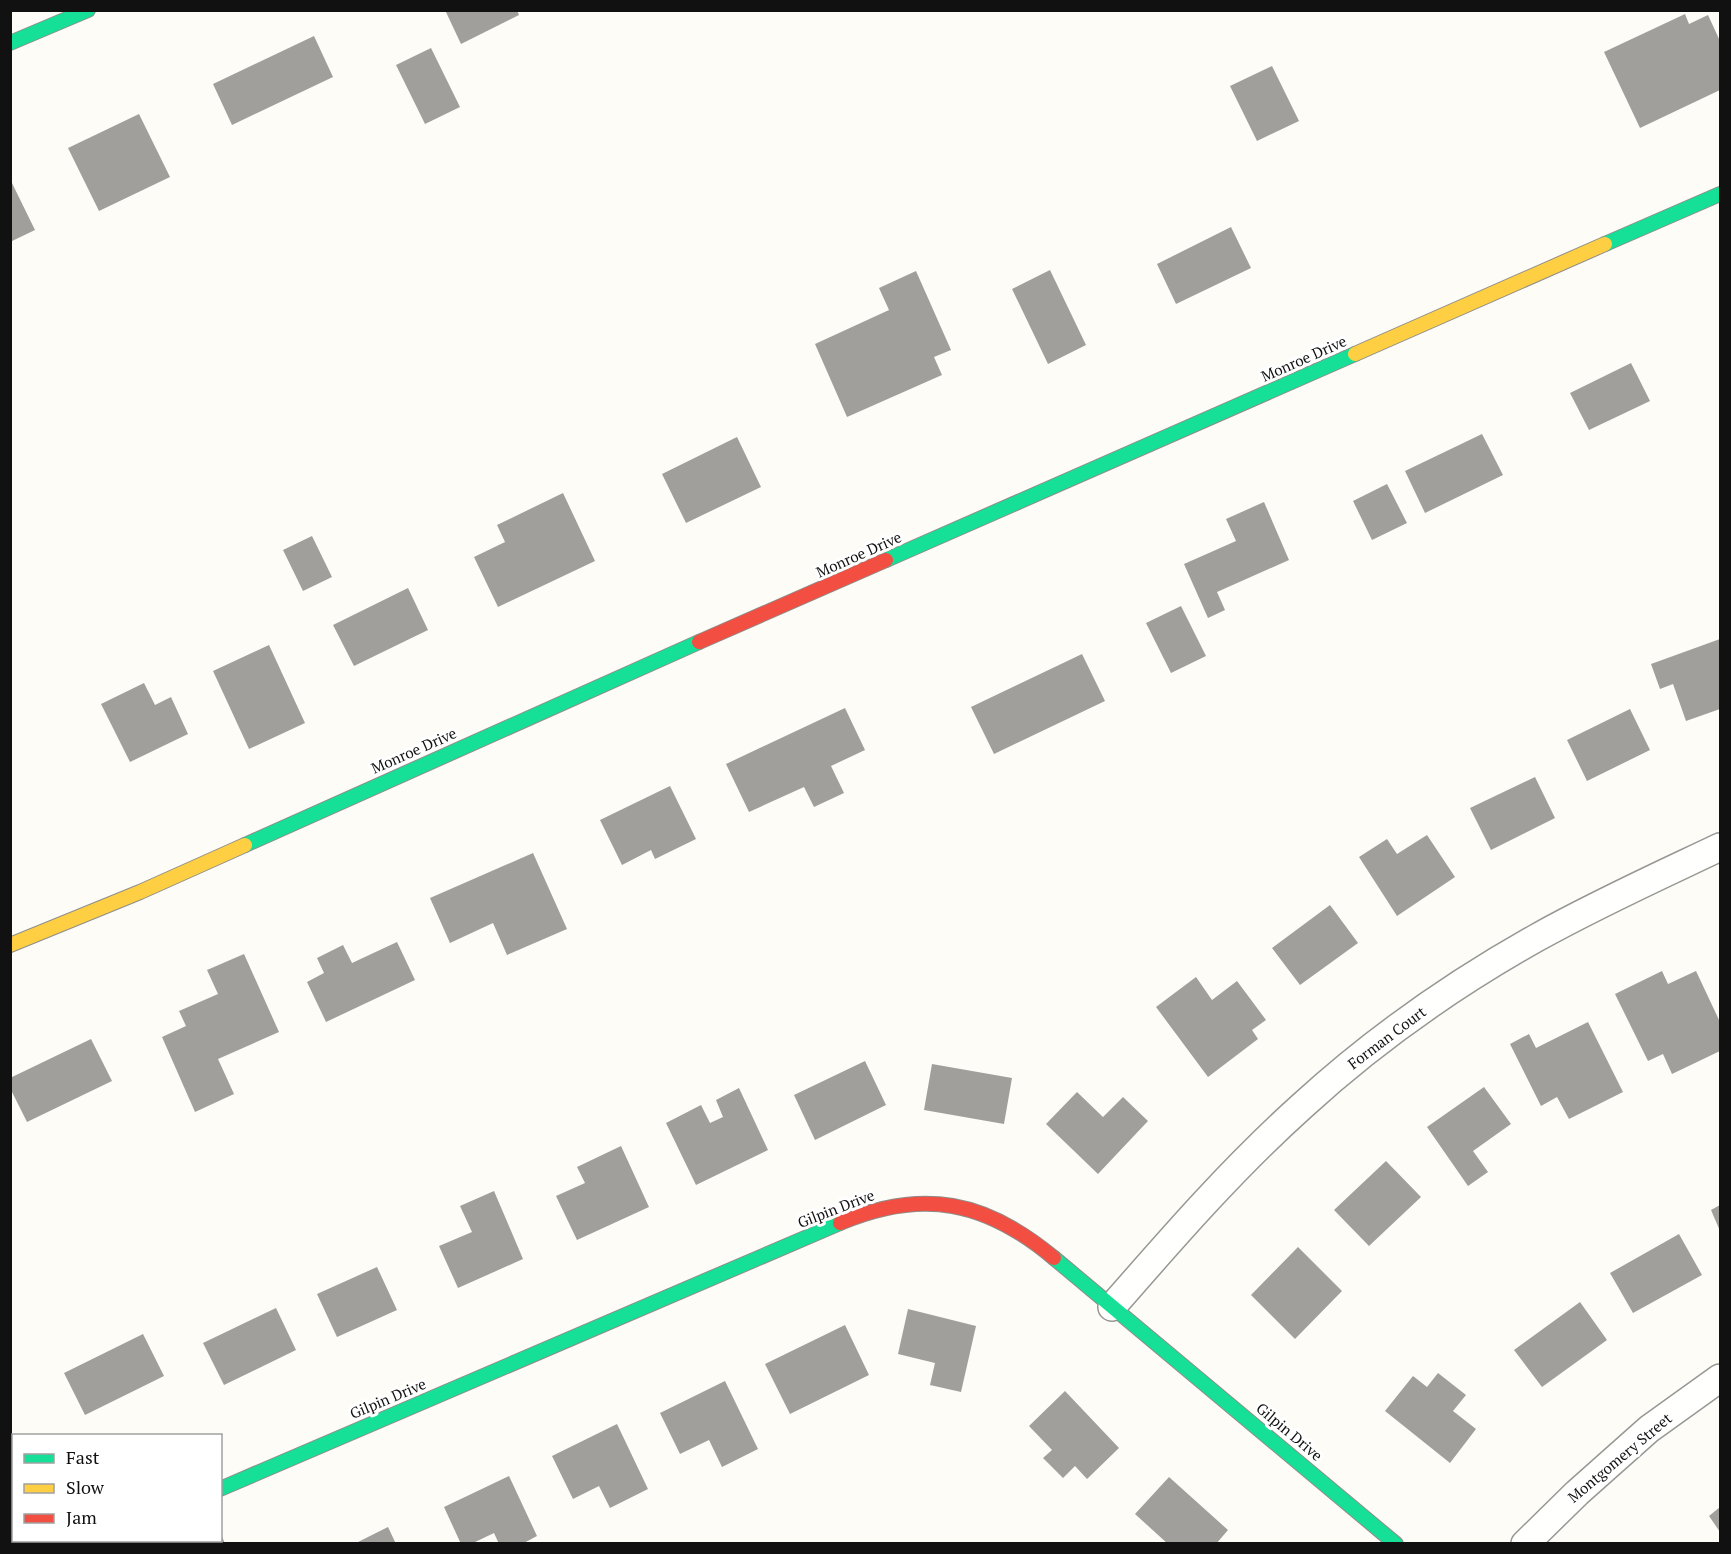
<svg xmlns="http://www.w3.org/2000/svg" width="1731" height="1554" viewBox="0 0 1731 1554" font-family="'PT Serif',serif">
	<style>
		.building { fill: #a19f9c }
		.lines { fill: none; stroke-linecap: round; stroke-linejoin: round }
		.street-casing { stroke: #979795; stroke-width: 30 }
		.fast-casing { stroke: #8e8d8b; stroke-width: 16 }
		.slow-casing { stroke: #8e8d8b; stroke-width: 16 }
		.jam-casing { stroke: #8e8d8b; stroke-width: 16 }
		.street { stroke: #fffffe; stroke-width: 27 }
		.fast { stroke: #16e098; stroke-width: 14 }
		.slow { stroke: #ffcf43; stroke-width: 14 }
		.jam { stroke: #f24e42; stroke-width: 14 }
		.labels { text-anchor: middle; stroke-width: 6; stroke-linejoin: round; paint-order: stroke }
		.street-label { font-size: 15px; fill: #111; stroke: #fff }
	</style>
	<rect width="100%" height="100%" fill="#fdfcf7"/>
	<path class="building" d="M445,10H517L519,15L461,44Z
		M1685,14L1689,24L1708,15L1720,41V90L1640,128L1604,52Z
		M314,36L333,77L232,125L213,84Z
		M431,48L460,107L425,124L396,65Z
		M1272,66L1299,121L1257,141L1230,86Z
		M139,114L170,177L99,211L68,148Z
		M10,179L35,230L10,242Z
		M1231,227L1251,268L1176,304L1157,264Z
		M1050,270L1086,345L1048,364L1012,289Z
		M916,271L951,350L934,357L942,375L847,417L815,344L889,310L879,288Z
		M1631,363L1650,401L1589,430L1570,393Z
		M1482,434L1503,475L1425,513L1405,471Z
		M737,437L761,487L686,523L662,474Z
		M1387,484L1407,523L1372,540L1353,501Z
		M563,493L595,561L498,607L474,557L505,542L497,525Z
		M1264,502L1289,560L1217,592L1225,610L1208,618L1184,564L1236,541L1226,519Z
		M312,536L332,577L303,591L283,550Z
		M408,588L428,630L354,666L333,625Z
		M1181,606L1206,656L1171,673L1146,623Z
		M1720,639V709L1686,721L1673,684L1660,689L1651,664Z
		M269,645L305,723L249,749L213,671Z
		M1082,654L1105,701L994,754L971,707Z
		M144,683L155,705L171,697L188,734L130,762L101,704Z
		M845,708L865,750L831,766L844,793L814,807L804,787L749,812L726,764Z
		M1630,709L1650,750L1587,781L1567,740Z
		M1535,777L1555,818L1491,850L1470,808Z
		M670,786L696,839L655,859L651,850L622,865L600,820Z
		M1427,835L1455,877L1397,916L1359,857L1387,839L1397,854Z
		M533,853L567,929L507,955L493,923L450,943L430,898Z
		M1330,905L1358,943L1300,985L1272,948Z
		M397,942L415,980L326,1022L307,982L324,973L317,958L343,945L352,963Z
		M244,954L279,1032L218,1059L234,1094L195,1112L162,1037L186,1026L179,1011L218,994L207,970Z
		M1662,971L1668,984L1696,971L1720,1022V1051L1672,1074L1663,1054L1648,1061L1615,994Z
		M1196,977L1212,1000L1237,981L1266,1020L1252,1030L1258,1039L1208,1077L1156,1007Z
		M1588,1022L1623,1092L1569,1119L1557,1097L1541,1106L1510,1044L1529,1034L1536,1048Z
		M91,1039L112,1081L27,1122L10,1088V1078Z
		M865,1061L886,1105L815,1140L794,1095Z
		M932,1064L1012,1078L1004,1124L924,1110Z
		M1484,1087L1511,1124L1473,1151L1488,1172L1468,1186L1427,1127Z
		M739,1088L768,1150L696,1185L666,1123L701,1105L710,1123L723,1117L716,1100Z
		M1077,1092L1103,1117L1123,1097L1148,1121L1098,1174L1046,1124Z
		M621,1146L649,1207L577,1240L556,1196L585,1183L577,1167Z
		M1386,1161L1421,1197L1369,1246L1334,1210Z
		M494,1191L523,1259L458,1288L439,1246L472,1232L460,1206Z
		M1720,1205V1231L1711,1210Z
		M1679,1234L1702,1275L1633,1313L1610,1273Z
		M1298,1247L1342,1291L1295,1339L1251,1295Z
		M377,1267L397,1310L337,1337L317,1294Z
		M1580,1302L1607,1340L1542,1387L1514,1350Z
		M276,1308L296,1350L224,1385L203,1343Z
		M908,1309L976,1326L961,1392L930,1385L935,1363L898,1354Z
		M845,1325L869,1375L790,1414L765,1364Z
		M143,1334L164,1376L85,1415L64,1373Z
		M1438,1373L1466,1395L1453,1411L1476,1429L1450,1463L1385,1411L1413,1376L1427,1387Z
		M725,1381L758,1449L722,1467L709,1440L680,1454L660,1413Z
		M1065,1391L1119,1448L1087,1479L1075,1466L1063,1478L1043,1458L1052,1450L1029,1426Z
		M617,1424L648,1489L610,1508L599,1486L573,1499L552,1456Z
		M509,1476L537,1536L522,1544H499L494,1533L471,1544H461L444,1507Z
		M1169,1477L1228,1530L1216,1544H1168L1135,1514Z
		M12,1491H14V1530H10Z
		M1720,1507V1532L1709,1516Z
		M388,1527L396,1544H354Z"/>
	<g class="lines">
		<defs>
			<path id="street" d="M1112,1307C1173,1237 1233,1168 1302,1106C1373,1041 1454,984 1538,937C1597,904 1659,876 1720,847
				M207,1540L209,1544
				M1525,1544L1577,1493L1649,1429L1720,1378"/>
			<path id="fast" d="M10,43L88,10
				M1605,244L1720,194
				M886,560L1355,354
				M245,845L699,642
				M1054,1258L1396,1544
				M220,1489L840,1223"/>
			<path id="slow" d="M1355,354L1605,244
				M10,945L140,892L245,845"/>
			<path id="jam" d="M699,642L886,560
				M840,1223C923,1188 986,1201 1054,1258"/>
		</defs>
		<use href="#street" class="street-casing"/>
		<use href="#fast" class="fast-casing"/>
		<use href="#slow" class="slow-casing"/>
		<use href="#jam" class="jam-casing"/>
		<use href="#street" class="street"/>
		<use href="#fast" class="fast"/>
		<use href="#slow" class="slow"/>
		<use href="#jam" class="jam"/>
	</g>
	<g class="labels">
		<g class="street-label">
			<text transform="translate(1304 359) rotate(-24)" y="5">Monroe Drive</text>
			<text transform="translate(859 555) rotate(-24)" y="5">Monroe Drive</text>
			<text transform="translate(414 751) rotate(-24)" y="5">Monroe Drive</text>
			<text transform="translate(1387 1038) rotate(-37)" y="5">Forman Court</text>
			<text transform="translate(836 1209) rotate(-21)" y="5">Gilpin Drive</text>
			<text transform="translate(388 1399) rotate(-23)" y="5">Gilpin Drive</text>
			<text transform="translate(1289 1432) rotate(40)" y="5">Gilpin Drive</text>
			<text transform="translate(1620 1458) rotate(-40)" y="5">Montgomery Street</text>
		</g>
	</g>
	<rect width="1731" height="1554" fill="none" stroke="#111111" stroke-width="24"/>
	<rect x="12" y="1434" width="210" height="108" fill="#ffffff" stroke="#a0a0a0" stroke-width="1.5"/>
	<rect x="24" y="1454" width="30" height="9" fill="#16e098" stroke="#a0a0a0" stroke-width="1.5"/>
	<text x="66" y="1464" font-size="18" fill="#111111">Fast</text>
	<rect x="24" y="1484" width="30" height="9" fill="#ffcf43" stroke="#a0a0a0" stroke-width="1.5"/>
	<text x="66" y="1494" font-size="18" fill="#111111">Slow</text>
	<rect x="24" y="1514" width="30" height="9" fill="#f24e42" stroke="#a0a0a0" stroke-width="1.5"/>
	<text x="66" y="1524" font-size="18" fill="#111111">Jam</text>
</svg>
